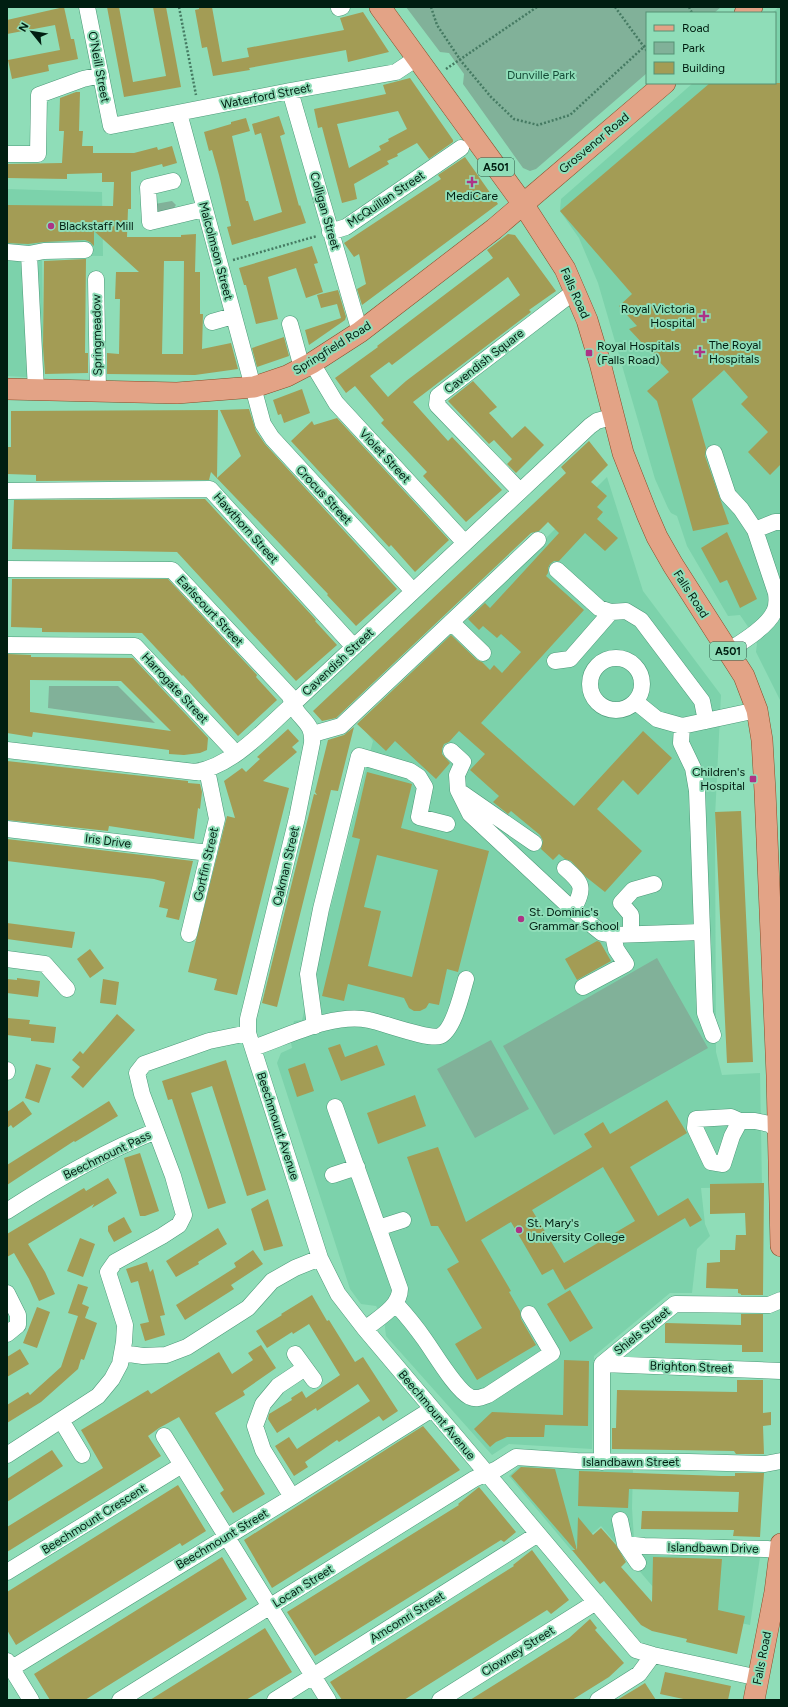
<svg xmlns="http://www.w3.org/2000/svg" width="788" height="1707" viewBox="0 0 788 1707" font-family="Figtree,sans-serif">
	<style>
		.built { fill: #7cd2ab }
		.green { fill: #81b199 }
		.building { fill: #a39c55; fill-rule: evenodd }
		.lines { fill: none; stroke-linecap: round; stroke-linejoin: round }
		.minor-casing { stroke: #4c9978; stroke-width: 17 }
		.major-casing { stroke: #874d29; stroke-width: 22 }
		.path { stroke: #457a62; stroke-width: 2.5; stroke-dasharray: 2 2; stroke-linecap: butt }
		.minor { stroke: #fff; stroke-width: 16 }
		.major { stroke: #e3a386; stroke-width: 21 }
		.poi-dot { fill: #ad3386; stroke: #8fddb8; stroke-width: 1.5 }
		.labels { text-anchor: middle; stroke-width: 4; stroke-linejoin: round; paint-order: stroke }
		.shield { fill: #8fddb8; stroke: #2b5743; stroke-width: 1 }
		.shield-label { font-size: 11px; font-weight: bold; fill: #001e11 }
		.street-label { font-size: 12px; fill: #001e11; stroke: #8fddb8 }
		.park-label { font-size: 12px; fill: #154b36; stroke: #8fddb8 }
		.poi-label { font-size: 12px; fill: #001e11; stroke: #8fddb8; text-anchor: start }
	</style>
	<rect width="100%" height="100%" fill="#8fddb8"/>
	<path class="built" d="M779,7H781V722L780,700L756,652L757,644L753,634L740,615L728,616L687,546L677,516L671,513L668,508L655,479L598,283L579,238L560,211L561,199L693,83H775V13H772Z
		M7,189L102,192L103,256L42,255L44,378L7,376Z
		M607,477L643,591L721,695L715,817L716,1052L722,1075L760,1073L762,1187L701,1188L705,1224L710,1236L697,1249L692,1293H670L594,1356L592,1449L509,1444L492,1455L386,1336L384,1319L376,1306L361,1304L350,1289L277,1063L281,1053L292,1048L290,1037L294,1021L302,1020L373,741L360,724Z
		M523,1463L633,1469L632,1508L635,1555L760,1557L750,1625L671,1608L601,1526L572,1551L509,1476Z"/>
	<path class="green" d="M406,7H721L714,13H647V73L536,169L530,171L523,168L463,84L464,74L449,53L440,52Z
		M172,201L176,205L173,209L158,212L154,211L155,204Z
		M49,686H118L155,723L48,708Z
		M657,958L708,1048L554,1135L503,1046Z
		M491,1040L529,1109L475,1138L437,1069Z"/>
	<path class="building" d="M64,7L71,39H74L78,59L48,65L49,71L12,79L8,60L60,50L55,25L7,34V20Z
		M107,7H119L133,82L166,76L153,7H166L181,87L124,97Z
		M199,7H212L222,62L249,57L247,48L344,30L340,18L363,12L389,52L348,62L346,50L249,68L250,70L213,76L207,47L202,48L195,10L199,9Z
		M410,78L453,140V142L429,159L417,143L397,154L398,156L387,161L389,164L354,184L357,199L342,203L322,127L318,128L314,109L386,94L383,85ZM398,111L407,129L388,139L389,141L379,146L381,150L349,168L337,124Z
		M710,83H781V464L770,475L748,452L768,432L741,404L748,397L724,370L692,399L706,448L705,456L729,524L693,531L657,401L647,391L669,372L629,329L637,326L619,306L632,294L560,211Z
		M76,92H80L79,131H83L82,146H93V153H134L157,147L158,150L172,146L177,163L163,167L162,164L131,172V209H128L127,237H181V235L196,234L195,272H200V314H203L202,349L231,343L238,369L195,375L107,374V353L119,354L120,299H115L116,272H139L94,231V246L90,242L85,240L44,242L28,244L7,243V205L113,206L114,182H102V173L67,174V179L7,178V164L62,163L64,131H59L60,98ZM164,261H184L183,354H162Z
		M279,116L285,134L280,136L299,206L300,205L306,223L232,245L227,227L231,226L219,175L212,150L209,151L204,132L231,124V122L246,118L250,131L232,136L244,191L246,201H248L254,221L282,212L261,133L255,135L252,124Z
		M465,157L498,204L362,305L357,289L366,284L359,254L354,257L344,243L441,179L438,175Z
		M508,234L515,235L556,291L529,310L531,312L413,402L448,441L452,437L502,490L466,522L423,476L427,472L381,423L384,420L355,386L346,393L335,378L378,347L377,346L493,258L487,250ZM508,277L520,295L406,381L388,397L370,376L389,362L392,365Z
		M312,246L318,263L314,264L323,292L306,298L296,268L268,277L278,319L256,324L246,285H244L239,268Z
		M86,259L85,353H88V373L45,374L43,346L44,261Z
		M338,290L346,317L345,320L309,345L305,330L341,318L337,304L321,308L317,295Z
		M284,337L289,356L257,367L252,348Z
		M473,381L497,407L489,413L512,438L525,426L544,445L516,473L507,464L512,459L494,440L489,444L448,401Z
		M302,389L310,413L284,423L281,414L278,415L273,400Z
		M249,409L256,431L265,444L397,589L356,626L327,595L328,594L211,472L209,480L36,481V475L7,474L8,447H11V411L218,410L217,478L241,456L220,410Z
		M337,418L449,540L415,572L391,545L389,547L291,441L312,421L314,425Z
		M589,441L608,465L591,482L607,496L597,507L603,512L597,519L618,538L605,551L585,533L559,561H554L550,564L548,568V573L546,576L584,610L481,723L574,806L643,731L672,758L638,795L623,780L597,809L642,851L605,892L586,877L571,861L565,859L559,854L553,860L541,849L543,841L540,835L511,811L508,814L493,802L499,796L470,770L485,754L459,731L449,742L444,744L442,749V754L450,763L436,779L395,741L386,751L357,724L451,635L477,660L482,662L490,670L494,665L502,673L521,652L501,634L497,638L483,626L479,630L468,619L485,603L490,608L559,533L548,522L539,531L531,533L336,718L322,721L313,711L566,473L561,467Z
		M205,499L316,620L315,621L337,645L296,681L177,552L12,549L14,500Z
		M727,532L757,599L740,608L727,580L720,583L701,548Z
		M12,579H168L257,675L256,677L277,700L238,736L183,675L182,676L142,633L42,632V628L11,627Z
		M7,654L31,655V657L133,658L208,738L207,750L200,753L184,755L169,754V750L33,732L32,737L7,733ZM30,680L121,681L171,731L30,712Z
		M354,727L338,791L331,790L277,1007L262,1003L314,794L317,795L315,792L328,740L344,735Z
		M288,729L299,741L292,747L297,752L263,781L289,788L237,995L214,990L217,979L188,972L227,816L235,818L224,781L242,768L246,772L260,759L257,757Z
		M7,761L188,781V783L200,784L202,792L200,809L198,808L194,839L109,826L108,831L7,820Z
		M367,772L412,784L401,828L489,851L458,972L447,969L439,1005L429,1003L426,1008L420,1011H414L409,1008L404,998L348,984L344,1001L322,996L360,839L352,837ZM377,855L438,870L412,977L368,966L381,911L364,907Z
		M741,811L753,1062L727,1063L715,812Z
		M7,839L193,861L179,920L166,917L168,909L159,907L165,882L154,879L7,861Z
		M7,923L75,932L72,948L7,939Z
		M597,941L600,942L611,961L577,980L565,959Z
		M90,949L104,968L90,978L77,959Z
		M17,978L40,981L38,997L7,993V979L17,980Z
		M103,979L119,982L116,1005L100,1003Z
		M117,1014L135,1030L83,1088L71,1077L80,1067L72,1060L80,1051L83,1054Z
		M7,1018L30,1020L29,1024L56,1027L54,1043L31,1041V1038L7,1035Z
		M340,1044L345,1057L377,1045L385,1065L341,1081L328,1048Z
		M226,1060L266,1190L247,1196L212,1086L191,1093L226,1203L208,1209L172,1099L168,1100L162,1081Z
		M305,1063L314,1091L297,1097L288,1069Z
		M36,1064L51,1068L39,1103L25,1098Z
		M415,1095L426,1126L378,1144L367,1113Z
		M667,1100L687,1133L630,1167L658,1216L688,1198L702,1220L690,1227L685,1218L565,1290L553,1269L542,1275L511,1222L481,1240L511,1291L509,1292L520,1311L521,1319L536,1345L477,1380L455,1344L482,1328L447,1269L459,1262L438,1226H431L407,1157L438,1147L466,1222L592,1147L584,1134L603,1122L610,1134ZM603,1167L635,1221L564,1263L532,1210Z
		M23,1101L32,1114L13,1128L11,1125L7,1128V1112Z
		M109,1101L118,1116L75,1142L74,1141L7,1185V1165Z
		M140,1153L159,1211L145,1216H140L124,1158Z
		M108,1178L117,1193L92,1208L94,1204L28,1244L45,1272L55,1294L39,1301L29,1279L14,1253L7,1257V1234L84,1188L86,1191Z
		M764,1183L763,1295H741V1294L738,1293V1289L706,1288L707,1263L720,1262V1250H735L736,1235H746L745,1213L710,1214V1184Z
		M268,1199L283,1246L264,1251L251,1209Z
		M124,1217L132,1232L114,1242L108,1231V1226Z
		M218,1228L227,1244L198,1262L199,1264L176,1277L166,1261Z
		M80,1238L95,1244L83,1277L67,1271Z
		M253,1250L263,1264L231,1285L234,1289L185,1320L176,1305L236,1267L234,1263Z
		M147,1262L150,1272L153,1269L165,1315L160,1316L165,1335L145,1341L140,1324L149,1322L138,1281L131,1283L126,1269Z
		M78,1284L88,1287L82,1304L89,1307L85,1318L97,1323L84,1360L81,1359L78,1369L41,1402L7,1423V1405L28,1392L30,1395L61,1367L78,1316L68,1313Z
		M570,1290L593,1328L570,1342L547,1304Z
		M312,1295L327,1321L329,1320L355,1362L363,1357L398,1411L383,1421L379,1416L339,1442L337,1440L305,1462L308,1467L294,1476L275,1446L289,1437L297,1449L370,1401L358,1384L317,1411L316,1408L277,1433L268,1419L269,1414L292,1400L291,1398L302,1391L306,1398L340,1375L309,1324L293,1334L292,1332L267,1348L256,1331L282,1315L281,1314Z
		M37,1307L50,1312L37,1348L23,1343Z
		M741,1314H763V1352H742V1345L665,1343V1324L666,1323L741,1325Z
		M261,1345L276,1368L243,1391L245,1395L215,1413L265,1494L233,1513L220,1493L224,1490L179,1417L159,1428L148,1436L161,1456L7,1552V1527L103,1468L81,1430L148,1390L151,1394L219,1352L232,1374L253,1360L248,1353Z
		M20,1349L29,1364L7,1377V1357Z
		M564,1360L589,1361L588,1426L545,1425L544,1437H507L496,1442L490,1447L474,1429L492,1412L563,1415Z
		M737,1380H763V1413L771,1412V1425L763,1426L764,1454H736L734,1451L612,1449V1428H616L617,1390L737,1392Z
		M423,1426L460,1470L272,1588L244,1540Z
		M52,1450L63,1466L7,1502V1479Z
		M521,1467L555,1469L577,1550L578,1517L593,1535L601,1528L616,1545L626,1562L621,1567L652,1602L653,1557L722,1559L718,1610L745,1616L737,1654L686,1642L687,1639L652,1631L641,1625L604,1581L600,1584L572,1550H575L511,1476Z
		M579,1471L721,1476H735V1473H764L760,1537L733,1536L734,1530L641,1529L642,1511L738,1512L739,1492L629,1489L628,1508L578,1506Z
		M178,1485L206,1531L182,1546L180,1543L16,1645L7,1630V1592Z
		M479,1487L516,1532L504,1542L501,1540L315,1656L287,1612L459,1505L458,1504Z
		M532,1550L569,1600L551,1614L547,1610L404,1700H342L330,1682L514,1566L513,1565Z
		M222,1557L247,1599L85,1700H50L34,1674Z
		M590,1619L597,1628L595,1630L624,1663L609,1677L572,1700H470L569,1638Z
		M265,1628L292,1672L246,1700H150Z
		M665,1672L731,1686L728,1700H688L660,1694Z
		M645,1683L656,1700H617L637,1688Z"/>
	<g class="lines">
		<defs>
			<path id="minor" d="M87,7L111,126L290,91L396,72L417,58
				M339,8L342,7
				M290,91L360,332
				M179,113L263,424L272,438L413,591
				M7,154H38L39,95L83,79L101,75
				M173,181L148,187L150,222L204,209
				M330,232L346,227L461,148
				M7,252L29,254L36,390
				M29,254L44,251L85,250
				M96,279L98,391
				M212,322L233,316
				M290,324L302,368
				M312,363L336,403L465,543
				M714,453L728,495L741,509L755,530L776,593C777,600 777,606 774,612C767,627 742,642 728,651
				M7,491L210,489L354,647
				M520,491L437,405L438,396L575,291
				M755,530L775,522H781
				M7,569L172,570L289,695C292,701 294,708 298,713C307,724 313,727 312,743L297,818L248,1019V1033L320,1258L338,1294L365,1329L636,1650L653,1655L759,1678
				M557,570L599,608L611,612L626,611L641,620L702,701L706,721
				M451,622L483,653
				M7,645L135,646L230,747L235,754
				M590 684a26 26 0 1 1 52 0a26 26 0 1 1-52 0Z
				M555,661L570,659L611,612
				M636,702L657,719L682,726L757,710
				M682,726L681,743L693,768L697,791L705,1013L713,1035
				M313,734L341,726L538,540
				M7,750L195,772C233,766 265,729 293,704L590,426L597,421L615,416
				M451,751L463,762L457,775L458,790L470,814L573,910L602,933L613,935L701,932
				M459,791L534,843
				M7,829L209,853
				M565,868C583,884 585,887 573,910
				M189,934L217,819L207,770
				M631,934V915L621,903L633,890L654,884
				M7,959L45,964L67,989
				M583,987L626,964L616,949L613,935
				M315,1026L308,974L321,909L359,756L410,771L419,777L425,787L419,817L447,824
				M253,1048C286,1037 334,1012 369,1020C384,1023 428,1040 440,1036C454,1030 462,992 466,979
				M7,1072V1070
				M335,1107L400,1289C400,1307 377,1319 365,1329
				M740,1121L732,1136L723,1164L711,1162L695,1128L696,1119L731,1117L740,1121H755L769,1124L781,1132
				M333,1175L357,1167
				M7,1211C55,1180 103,1152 156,1131
				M378,1228L403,1220
				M7,1293L18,1315V1325L7,1334
				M396,1304C406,1315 416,1327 425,1340C435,1354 456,1390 470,1397C477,1400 482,1397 488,1395L552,1353L529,1314
				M122,1353L143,1356L166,1355L187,1347L248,1308L272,1281L295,1268L320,1258
				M295,1354L314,1380
				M602,1364L781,1371
				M61,1420L82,1455
				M164,1436L328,1700
				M7,1455L98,1396L112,1379L120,1364L124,1342L125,1325L108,1272L115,1262L162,1236L179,1225L184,1215L173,1176L142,1094L137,1073L144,1064L209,1041L248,1033
				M602,1462V1364L675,1304L769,1305L781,1300
				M292,1497L263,1450L255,1426L263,1404L278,1386L305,1368
				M620,1520L625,1544L638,1563
				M625,1544L644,1546L767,1549L781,1551
				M7,1572L182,1465
				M7,1661L31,1700
				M12,1668L292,1497L432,1409
				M120,1700L474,1479L497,1469L516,1457L577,1461L689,1462L765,1464L781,1461
				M275,1700L538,1534
				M440,1700L596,1602
				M598,1700L639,1674L653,1655"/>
			<path id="major" d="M380,7L523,204L565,269L587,320L600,363L623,453L647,514L657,537L673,565L744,676L757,710L762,740L765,791L777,1075L781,1246
				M745,13L752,7
				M7,389L177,393L254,387L287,376L312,363L360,332L494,229L665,83
				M754,1700L775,1592L781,1544"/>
		</defs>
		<use href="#minor" class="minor-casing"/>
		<use href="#major" class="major-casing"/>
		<path class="path" d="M179,7L196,95
			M431,7L437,25L461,61L491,97L514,119L538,125L570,115L647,44
			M615,7L647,51
			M689,7L692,13
			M446,69L537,7
			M233,260L317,236"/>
		<use href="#minor" class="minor"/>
		<use href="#major" class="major"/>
	</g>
	<g class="poi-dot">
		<path d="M470 176h4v4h4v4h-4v4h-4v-4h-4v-4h4z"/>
		<circle cx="51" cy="226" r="4"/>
		<path d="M702 310h4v4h4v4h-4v4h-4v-4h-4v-4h4z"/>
		<path d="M698 346h4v4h4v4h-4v4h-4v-4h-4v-4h4z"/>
		<rect x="585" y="349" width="8" height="8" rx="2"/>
		<rect x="749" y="775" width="8" height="8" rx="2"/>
		<circle cx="521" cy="919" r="4"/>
		<circle cx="519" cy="1230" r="4"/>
	</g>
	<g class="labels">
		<g class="shield">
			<rect x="478" y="158" width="36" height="18" rx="3"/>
			<rect x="710" y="642" width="36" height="18" rx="3"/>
		</g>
		<g class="shield-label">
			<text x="496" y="171">A501</text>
			<text x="728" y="655">A501</text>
		</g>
		<g class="street-label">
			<text transform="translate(99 67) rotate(79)" y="4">O'Neill Street</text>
			<text transform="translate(266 96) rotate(-11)" y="4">Waterford Street</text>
			<text transform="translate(594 143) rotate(-40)" y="4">Grosvenor Road</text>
			<text transform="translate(386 199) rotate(-34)" y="4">McQuillan Street</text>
			<text transform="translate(325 211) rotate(74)" y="4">Colligan Street</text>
			<text transform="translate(216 251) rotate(75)" y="4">Malcolmson Street</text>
			<text transform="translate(575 293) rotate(66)" y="4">Falls Road</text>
			<text transform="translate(97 335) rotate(-91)" y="4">Springmeadow</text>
			<text transform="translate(332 348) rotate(-32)" y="4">Springfield Road</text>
			<text transform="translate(484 361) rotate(-38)" y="4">Cavendish Square</text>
			<text transform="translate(385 456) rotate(47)" y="4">Violet Street</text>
			<text transform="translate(324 495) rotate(47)" y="4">Crocus Street</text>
			<text transform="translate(246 528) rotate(48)" y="4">Hawthorn Street</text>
			<text transform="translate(691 594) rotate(57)" y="4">Falls Road</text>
			<text transform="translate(210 611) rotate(47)" y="4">Earlscourt Street</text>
			<text transform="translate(338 662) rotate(-43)" y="4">Cavendish Street</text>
			<text transform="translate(175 688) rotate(47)" y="4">Harrogate Street</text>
			<text transform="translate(108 841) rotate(7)" y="4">Iris Drive</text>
			<text transform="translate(206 864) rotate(-77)" y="4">Gortfin Street</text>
			<text transform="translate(286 866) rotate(-77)" y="4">Oakman Street</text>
			<text transform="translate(278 1126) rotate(72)" y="4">Beechmount Avenue</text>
			<text transform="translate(107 1155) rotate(-26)" y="4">Beechmount Pass</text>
			<text transform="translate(642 1331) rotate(-39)" y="4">Shiels Street</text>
			<text transform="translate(691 1367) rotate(2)" y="4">Brighton Street</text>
			<text transform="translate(437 1415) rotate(50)" y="4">Beechmount Avenue</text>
			<text x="631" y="1466">Islandbawn Street</text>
			<text transform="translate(94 1519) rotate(-32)" y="4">Beechmount Crescent</text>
			<text transform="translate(222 1539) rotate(-31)" y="4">Beechmount Street</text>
			<text transform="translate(713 1548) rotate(1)" y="4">Islandbawn Drive</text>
			<text transform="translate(303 1586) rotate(-32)" y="4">Locan Street</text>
			<text transform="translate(407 1617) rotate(-32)" y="4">Amcomri Street</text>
			<text transform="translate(518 1651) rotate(-32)" y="4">Clowney Street</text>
			<text transform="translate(762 1658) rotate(-79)" y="4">Falls Road</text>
		</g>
		<g class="park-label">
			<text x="541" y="79">Dunville Park</text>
		</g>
		<g class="poi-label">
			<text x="472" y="200" text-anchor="middle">MediCare</text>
			<text x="59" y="230">Blackstaff Mill</text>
			<text x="695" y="313" text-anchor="end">Royal Victoria<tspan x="695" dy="14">Hospital</tspan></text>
			<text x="709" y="349">The Royal<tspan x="709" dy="14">Hospitals</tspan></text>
			<text x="597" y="350">Royal Hospitals<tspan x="597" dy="14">(Falls Road)</tspan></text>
			<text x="745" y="776" text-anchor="end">Children's<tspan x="745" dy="14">Hospital</tspan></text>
			<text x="529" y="916">St. Dominic's<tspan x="529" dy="14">Grammar School</tspan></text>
			<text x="527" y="1227">St. Mary's<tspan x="527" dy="14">University College</tspan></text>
		</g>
	</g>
	<rect width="788" height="1707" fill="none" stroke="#001e11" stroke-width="16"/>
	<rect x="646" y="12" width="130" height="72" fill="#8fddb8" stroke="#569175"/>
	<rect x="654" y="25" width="20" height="6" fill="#e3a386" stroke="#569175"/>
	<text x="682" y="32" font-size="12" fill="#001e11">Road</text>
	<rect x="654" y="42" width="20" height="12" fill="#81b199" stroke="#569175"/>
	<text x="682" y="52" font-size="12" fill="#001e11">Park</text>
	<rect x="654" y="62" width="20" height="12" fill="#a39c55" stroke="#569175"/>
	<text x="682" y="72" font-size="12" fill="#001e11">Building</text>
	<g transform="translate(32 32) rotate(300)" stroke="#8fddb8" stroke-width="3" paint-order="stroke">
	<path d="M0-3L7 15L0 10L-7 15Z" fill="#001e11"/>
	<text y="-6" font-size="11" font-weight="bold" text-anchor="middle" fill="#001e11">N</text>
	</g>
</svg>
